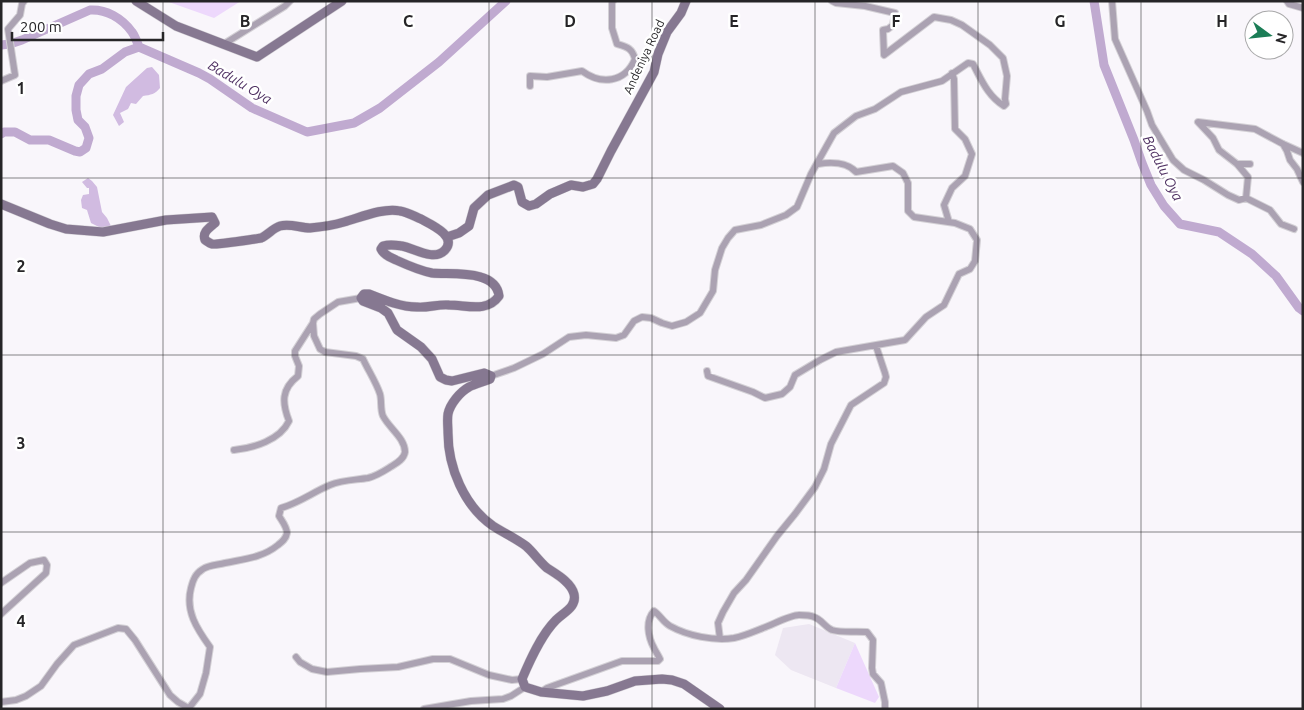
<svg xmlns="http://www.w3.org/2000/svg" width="1304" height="710" viewBox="0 0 1304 710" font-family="Ubuntu,sans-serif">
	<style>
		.built { fill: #ede7f2 }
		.green { fill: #edd8fc }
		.forest { fill: #d1bbe1 }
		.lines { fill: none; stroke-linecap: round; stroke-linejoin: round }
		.river { stroke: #c0aad0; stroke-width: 9 }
		.street-casing { stroke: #d3d0d5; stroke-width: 8 }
		.secondary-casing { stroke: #d3d0d5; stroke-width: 10 }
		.street { stroke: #aba2b2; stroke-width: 6 }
		.secondary { stroke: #867891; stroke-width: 9 }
		.grid { fill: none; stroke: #262527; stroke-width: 1; stroke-opacity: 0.55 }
		.labels { text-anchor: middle; stroke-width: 5; stroke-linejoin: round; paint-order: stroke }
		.street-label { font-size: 12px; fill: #262527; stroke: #fff }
		.water-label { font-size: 14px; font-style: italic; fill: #513364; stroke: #fff }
		.grid-label { font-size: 16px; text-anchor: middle; font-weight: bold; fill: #262527; stroke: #fff; stroke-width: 5; stroke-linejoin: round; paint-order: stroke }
	</style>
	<rect width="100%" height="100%" fill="#f9f6fb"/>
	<path class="built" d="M809,624L855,643L836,688L791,670L775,655L783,628Z"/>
	<path class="green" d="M166,1H241L214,18Z
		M855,643L879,697L875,703L836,688Z"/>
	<path class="forest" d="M152,67L159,75L160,88C155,94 151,95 143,96L136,104L131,103L128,109L120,113L124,122L119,126L113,115L126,87L147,68Z
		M88,178L92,181L97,187L102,212L107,218L111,226L99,230V227L91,223L87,210L82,208L81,200L83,195L89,194V188H87L82,182Z"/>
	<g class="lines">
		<path class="river" d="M1094,1L1104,65L1134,140L1142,163L1151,185L1164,206L1180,224L1219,232L1252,254L1276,276L1299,308L1303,311
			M1,45L10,44L22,40L90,10C106,9 122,18 132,32C135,36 137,42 139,47L199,73L210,79L252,108L307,132L354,123L380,108L439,62L506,1
			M1,134L4,132H15L30,140H49L75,151L80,152L86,148L89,138L85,127L78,120L76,110V96L79,85L89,74L102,69L125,52L139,47"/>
		<defs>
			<path id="street" d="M1112,1L1115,39L1147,111L1152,125L1173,160L1184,170L1204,180L1228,195L1239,200L1246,198L1248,177L1237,164L1219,150L1213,138L1198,122L1255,129L1283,144L1303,153
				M1287,1L1289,4L1303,8
				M224,44L285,6L290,1
				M1,81L15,75L8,29L20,15L22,4L24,1
				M530,86V76L547,77L582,71C601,85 625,83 635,59C632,48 627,47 617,44L612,28V3L613,1
				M1283,144L1287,151L1290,160L1297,169L1303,182
				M1237,164H1250
				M1246,198L1270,210L1281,224L1294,229
				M949,222L944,205L952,188L965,176L972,154L965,139L955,129L954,79L952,73
				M707,371L708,376L753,392L765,398L782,394L790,387L795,375L820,360L836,352L905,340L926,317L944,305L959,274L970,269L975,261L977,240L970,229L955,223L914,217L908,211V183L903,173L893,166L856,172C847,162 830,162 818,164
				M491,376L514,368L543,354L569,337L586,335L616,338L624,335L634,321L642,317L651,318L662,323L672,326L686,322L700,313L713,291L715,270L722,248L728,238L735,230L761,225L786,215L797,207L811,174L834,133L856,116L875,109L901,92L942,81L968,63L973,64C982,81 988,96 1004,106L1006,104L1005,99L1007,76L1003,58L990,45L962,25L951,20L934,17L884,55L883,30L888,29L893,25L895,13L865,6L836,3L832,1
				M234,450C254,448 280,440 289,421C282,403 281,389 298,376L299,366L295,356V351L313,323
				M1,583L30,563L44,560L47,565L46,573L1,614
				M720,639L718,623L723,612L734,593L746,580L777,536L795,514L815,487L824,469L831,444L851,405L884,383L886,377L885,373L876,346
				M296,657L300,662L312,669L327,672L360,669L398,667L433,659H450L489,675L512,680L522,679
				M541,692L547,688L622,661H658L660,659C658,655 656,652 654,648C648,637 645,621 654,611C660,615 663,622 670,626C688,636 714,641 734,638C744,636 753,632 763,628C772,625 790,615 799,615C802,615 810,615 814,617C821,619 825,627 832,630C842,633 855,631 867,632L873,640L872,668L873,674L881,683L885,702V709
				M1,702L16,700L26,696L41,686L57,664L74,645L118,628L126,629L135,640L170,695L178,702L190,709
				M189,708L200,694L206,673L210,647C197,629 185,611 191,588C193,580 195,574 203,569C209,565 217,565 225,563C244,559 262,558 278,545C282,542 286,539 287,533C287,527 282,521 279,516L281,508C299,503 313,492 330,485C342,480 355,480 368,478C377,476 384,471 392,466C397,463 404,459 405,452C405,438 389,428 383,416C380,409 382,401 380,394C376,382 368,370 363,359L356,356L325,352L320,349L314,336L313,323L314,319L320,314L338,302L361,298
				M424,709L471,701L503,699L511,696L525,687"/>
			<path id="secondary" d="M136,1L176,26L257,57L342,1
				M1,204L50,224L66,229L103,232L166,220L212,217L215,223C209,228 202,232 205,240C207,241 209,243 212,244C215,245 256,239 261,238C268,235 273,228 280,226C290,223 300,228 310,228C321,227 334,225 344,222C359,218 384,207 400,211C407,212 414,216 421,219C430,224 458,236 445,250C434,262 414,248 402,246C395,245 390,244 383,246L381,249C384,255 390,257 396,260C407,265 421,271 432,273C452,275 496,269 499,296C487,313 467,305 449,305C438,304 428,308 417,307C401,307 384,300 369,294H364L361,298L363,301L381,308L388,313L397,330L421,347L432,359L440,377L446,380L452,381L484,373L491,376L490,379C483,382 475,384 469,387C460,392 450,404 448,414C447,420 448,427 448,433C448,467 464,506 493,526C504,533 515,538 526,546C533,552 539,561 547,568C556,574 571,582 574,594C577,607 564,612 556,620C541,635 530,660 522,679L525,687L541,692L583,696L607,691L635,681L662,679L672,680L684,684L720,709
				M447,237L459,233L469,226L474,208L488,195L514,185L518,187L522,202L529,206L536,204L550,194L571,185L583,187L593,184L597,179L611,151L654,72L658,54L667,32L681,13L686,1"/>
		</defs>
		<use href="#street" class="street-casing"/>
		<use href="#secondary" class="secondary-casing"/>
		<use href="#street" class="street"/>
		<use href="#secondary" class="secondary"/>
	</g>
	<path class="grid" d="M163,1V709M326,1V709M489,1V709M652,1V709M815,1V709M978,1V709M1141,1V709M1,178H1303M1,355H1303M1,532H1303"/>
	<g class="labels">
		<g class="street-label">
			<text transform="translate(644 57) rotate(-65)" y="4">Andeniya Road</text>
		</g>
		<g class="water-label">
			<text transform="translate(240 82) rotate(31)" y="5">Badulu Oya</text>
			<text transform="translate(1163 168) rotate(63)" y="5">Badulu Oya</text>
		</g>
	</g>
	<g class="grid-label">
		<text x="245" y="27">B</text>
		<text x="408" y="27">C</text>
		<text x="570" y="27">D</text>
		<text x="734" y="27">E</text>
		<text x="896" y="27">F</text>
		<text x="1060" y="27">G</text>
		<text x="1222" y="27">H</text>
		<text x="21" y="94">1</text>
		<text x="21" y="272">2</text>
		<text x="21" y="449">3</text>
		<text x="21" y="627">4</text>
	</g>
	<rect width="1304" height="710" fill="none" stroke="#262527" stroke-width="5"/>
	<g transform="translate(1269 35) rotate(105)"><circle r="24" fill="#ffffff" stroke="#a8a8a9"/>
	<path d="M0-4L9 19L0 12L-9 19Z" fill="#1b7d56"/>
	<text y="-8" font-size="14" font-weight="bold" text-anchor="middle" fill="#262527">N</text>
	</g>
	<path d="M12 32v8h151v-8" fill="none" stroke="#262527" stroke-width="2.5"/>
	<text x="20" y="32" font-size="15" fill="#262527" stroke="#ffffff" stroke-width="4" paint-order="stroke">200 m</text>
</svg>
